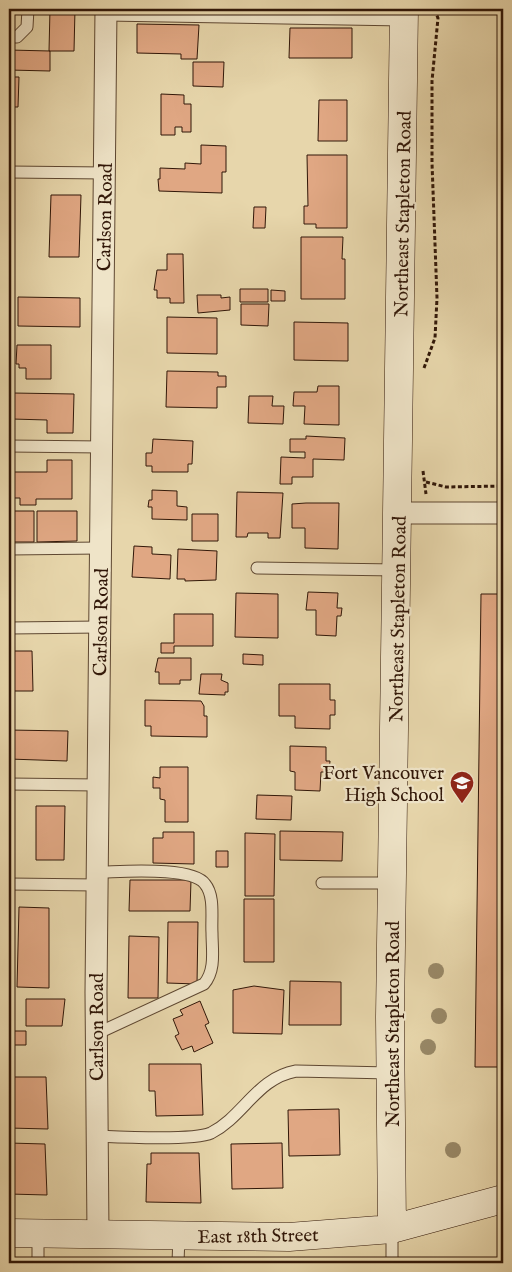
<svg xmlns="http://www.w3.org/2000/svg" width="512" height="1272" viewBox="0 0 512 1272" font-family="'IM FELL English',serif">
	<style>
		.building { fill: #e0a783; stroke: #311708 }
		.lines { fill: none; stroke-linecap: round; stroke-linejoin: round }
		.lane-casing { stroke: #5e4731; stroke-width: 13 }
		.street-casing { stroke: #5e4731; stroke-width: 23 }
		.secondary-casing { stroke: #311708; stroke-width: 29 }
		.path { stroke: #311708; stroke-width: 3; stroke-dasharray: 4 2.5; stroke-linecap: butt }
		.lane { stroke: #efe4c8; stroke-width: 11 }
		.street { stroke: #efe4c8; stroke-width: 21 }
		.secondary { stroke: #efe4c8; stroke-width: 28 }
		.tree { fill: #988867 }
		.labels { text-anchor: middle; stroke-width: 4.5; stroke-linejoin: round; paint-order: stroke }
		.street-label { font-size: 19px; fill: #311708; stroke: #efe4c8 }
		.poi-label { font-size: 19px; fill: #311708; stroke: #efe4c8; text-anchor: end }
	</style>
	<rect width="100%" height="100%" fill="#e7d6ab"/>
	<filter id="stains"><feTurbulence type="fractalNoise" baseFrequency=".004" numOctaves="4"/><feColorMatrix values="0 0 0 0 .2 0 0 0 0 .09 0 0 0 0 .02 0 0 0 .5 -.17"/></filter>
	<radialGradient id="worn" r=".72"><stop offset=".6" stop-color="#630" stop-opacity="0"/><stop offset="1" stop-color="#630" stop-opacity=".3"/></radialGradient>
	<path class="building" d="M50,9H75L74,51H49Z
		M137,24L199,25L197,59H181V54L137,53Z
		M290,28H352V58H289Z
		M9,50L50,51V71L9,70Z
		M193,62H224L223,87L193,86Z
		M9,77H19L18,107H9Z
		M161,94L184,95V104H191V132H182V127H175V135H161Z
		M319,100H347V141H318Z
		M201,145L226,146V172H222V193L159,191L158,179H160V168L185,169V163L201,164Z
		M307,155H347V228H316V224H304V206H308Z
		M51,195H81L79,257H49Z
		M254,207H266L265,228H253Z
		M301,237H343L342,259H345V299H301Z
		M167,254H183L184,303H170V298H157V290H154L157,270H167Z
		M240,289H268V302H240Z
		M271,290L285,291V301H271Z
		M197,295H221V298L230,297V310L198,313Z
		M18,297L80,298V327L18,326Z
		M9,299H14V327H9Z
		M241,304H269L268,326L241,325Z
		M167,317L217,318V354L167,353Z
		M294,322L348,323V361L294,360Z
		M17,345H51V379H26V368H19V364H16Z
		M167,371L218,372V376H226V387H217V408L166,407Z
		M318,386H339V425L304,424L305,406H293L294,392H317Z
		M13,393L74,394L73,433H47V420L12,419Z
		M249,396H273L272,406H284L283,424L248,423Z
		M306,436L345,438L344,460L313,459V477H292V484H280L281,457L305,458V452H290V439H306Z
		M153,439L193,441L192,464H188V472H152V466H146V453H152Z
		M47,460H72V499H36V505H20V498H12V472H47Z
		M152,490L177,491V506L187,507V520L152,519V507H148L149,500H152Z
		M237,492L283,493L280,538H268V533H248L247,537H236Z
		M306,503H339L338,549L305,548V528H292V504Z
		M9,511H34V542H9Z
		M37,511H77V541L37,542Z
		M192,514H218V541H192Z
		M134,546L152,547V554L171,555L170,579L132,577Z
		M178,549L217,551L216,580L185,581V579H177Z
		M308,592L338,593L337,608H342L341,616H337L336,636L316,635V610H306Z
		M236,593L278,594V638L235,637Z
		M481,594H503V1067H475Z
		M174,614H213V646H174V653H161V643H174Z
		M9,651H32L33,691H9Z
		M243,654L263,655V665L243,664Z
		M158,658H191V680H180V684H159V672H155Z
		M201,674H222L221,680L228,683V692H225V695L199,694Z
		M279,684H330V700H335V715H330V729L295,728V716H279Z
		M145,700L201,701L204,706V716H207V737L151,736V726H145Z
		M9,730L68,731L67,761L9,759Z
		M290,746L326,747V761H330L329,772H321L320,791L295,790V772L290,771Z
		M160,767H188V822H165V800L160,799V788H153V777L160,778Z
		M257,795L292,796L291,820L256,819Z
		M36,806H65L64,860H36Z
		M280,831L343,832L342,861L280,860Z
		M163,832H194V864L153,863V838H163Z
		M245,833L275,834L274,896H245Z
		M216,851H228V867H216Z
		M130,880H191L190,911H129Z
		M244,899H274V962H244Z
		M19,907L49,908V988L17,987Z
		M168,922H198L197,984L167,983Z
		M129,936L159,937L158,998H128Z
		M290,981L341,982V1025H289Z
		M254,986L284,990L282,1034L233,1033V990Z
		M26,999H65L62,1026H26Z
		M200,1001L209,1023L205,1025L213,1043L194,1052L192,1046L182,1050L175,1036L179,1034L173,1019L183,1015L180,1010Z
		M9,1031H26V1045H9Z
		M149,1064H201L203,1115L156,1116L155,1091H149Z
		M9,1077H46L48,1129L9,1128Z
		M339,1109L340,1155L289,1156L288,1110Z
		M9,1143L45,1144L47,1195L9,1194Z
		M282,1143L283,1188L232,1189L231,1144Z
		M151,1153H199L201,1203L146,1202L147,1164H151Z"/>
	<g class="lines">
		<defs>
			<path id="lane" d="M106,15L404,20
				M9,37H17L27,27L28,9
				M9,172L105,173
				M9,446L102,447
				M9,549L100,548
				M257,568L397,570
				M9,628L100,627
				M9,784L98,785
				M322,883H392
				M9,884L97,885
				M96,1034L204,984C216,970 212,950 212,933C211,918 215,896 205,884C192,866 120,872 97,872
				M97,1136C120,1137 194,1141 211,1133C244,1116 257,1078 296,1071L390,1073
				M38,1234V1263
				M178,1263L179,1235
				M392,1263V1229"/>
			<path id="street" d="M399,513H503
				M98,1234L96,992L106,9"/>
			<path id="secondary" d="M392,1229L390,1017L404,9
				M9,1233L289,1237L392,1229L503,1199"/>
		</defs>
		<use href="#lane" class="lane-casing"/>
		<use href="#street" class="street-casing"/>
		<use href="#secondary" class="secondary-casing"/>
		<path class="path" d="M424,368L435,338L437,298L432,163V81L438,18L434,9
			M423,471L426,494
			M426,482L446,487L503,486"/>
		<use href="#lane" class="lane"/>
		<use href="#street" class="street"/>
		<use href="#secondary" class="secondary"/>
	</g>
	<g class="tree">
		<circle cx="436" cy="971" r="8"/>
		<circle cx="439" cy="1016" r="8"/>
		<circle cx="428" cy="1047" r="8"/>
		<circle cx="453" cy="1150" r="8"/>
	</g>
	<defs>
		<symbol id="school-pin" viewBox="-11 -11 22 30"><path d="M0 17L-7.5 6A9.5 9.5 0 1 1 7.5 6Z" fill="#8f2418" stroke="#efe4c8"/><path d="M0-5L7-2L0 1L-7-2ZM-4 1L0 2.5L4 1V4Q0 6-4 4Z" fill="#fff"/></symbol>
	</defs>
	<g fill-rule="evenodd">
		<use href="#school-pin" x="448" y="769" width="28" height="38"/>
	</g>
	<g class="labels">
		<g class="street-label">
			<text transform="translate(402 214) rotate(-89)" y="7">Northeast Stapleton Road</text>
			<text transform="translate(104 217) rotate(-89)" y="7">Carlson Road</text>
			<text transform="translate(397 619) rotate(-89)" y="7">Northeast Stapleton Road</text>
			<text transform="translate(100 622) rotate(-89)" y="7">Carlson Road</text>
			<text transform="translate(392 1024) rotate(-90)" y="7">Northeast Stapleton Road</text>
			<text transform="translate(96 1027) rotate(-90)" y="7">Carlson Road</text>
			<text transform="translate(258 1235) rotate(-1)" y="7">East 18th Street</text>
		</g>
		<g class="poi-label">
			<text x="444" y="779">Fort Vancouver<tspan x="444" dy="22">High School</tspan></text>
		</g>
	</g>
	<rect width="512" height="1272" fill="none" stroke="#e7d6ab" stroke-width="30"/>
	<rect x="10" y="10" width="492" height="1252" fill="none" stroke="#311708" stroke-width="2.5"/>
	<rect x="15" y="15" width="482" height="1242" fill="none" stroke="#311708"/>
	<rect width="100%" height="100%" filter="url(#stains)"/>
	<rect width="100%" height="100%" fill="url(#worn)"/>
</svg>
